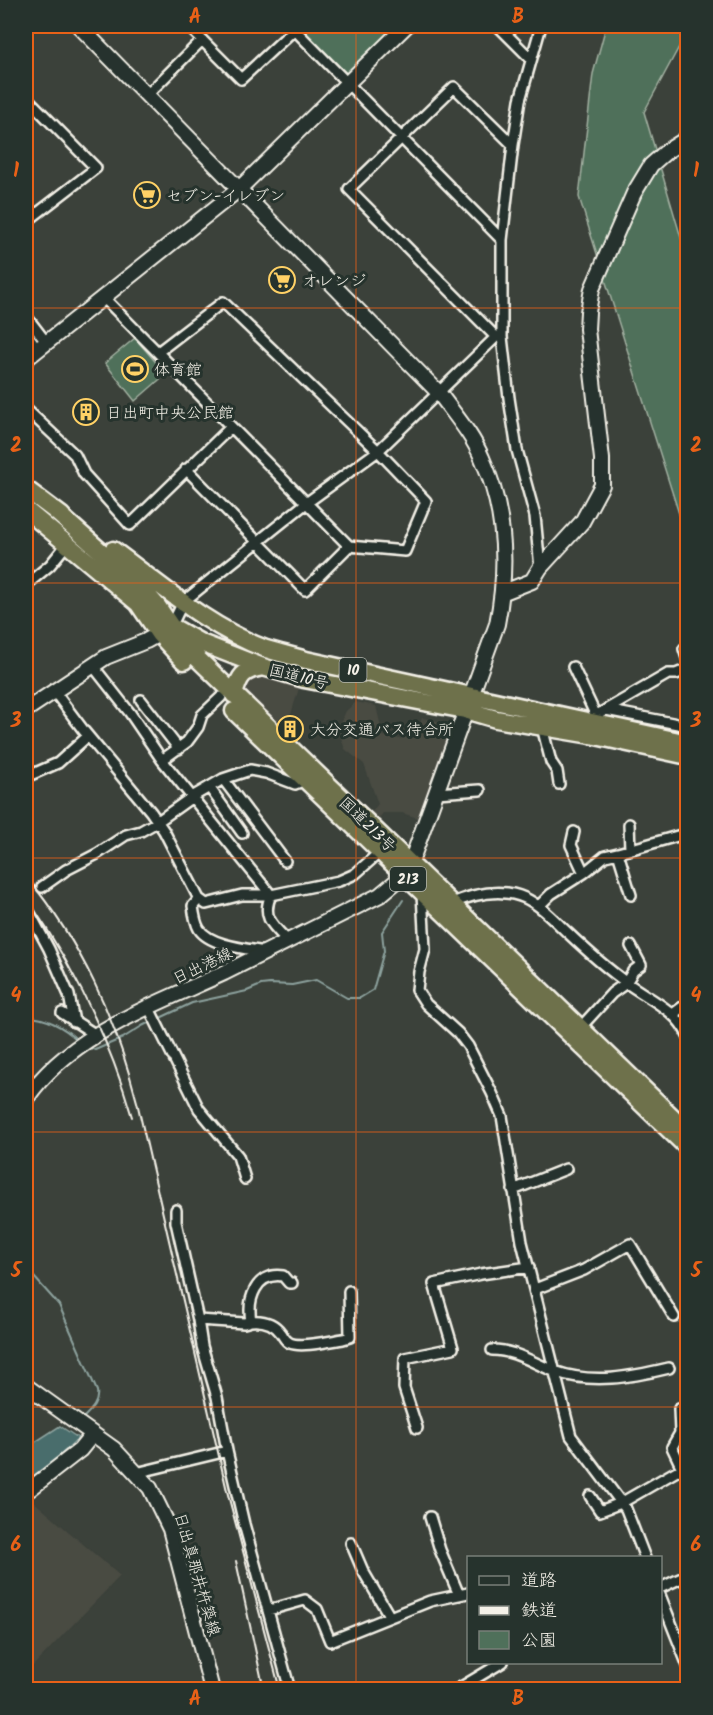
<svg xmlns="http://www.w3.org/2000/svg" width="713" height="1715" viewBox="0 0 713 1715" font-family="Kalam,'Klee One',sans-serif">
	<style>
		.built { fill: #4a4b43 }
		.green { fill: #4f705a; stroke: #a2b0a1; stroke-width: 1.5 }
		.water { fill: #486d6c; stroke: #8da29e; stroke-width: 1.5 }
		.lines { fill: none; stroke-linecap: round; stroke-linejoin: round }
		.stream { stroke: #8da29e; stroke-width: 2 }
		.street-casing { stroke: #f4f1e8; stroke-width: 14 }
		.secondary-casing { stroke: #f4f1e8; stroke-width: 18 }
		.highway-casing { stroke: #f4f1e8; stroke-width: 21 }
		.street { stroke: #26332d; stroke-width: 9 }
		.secondary { stroke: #26332d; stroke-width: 14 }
		.highway { stroke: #6e714b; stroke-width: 16 }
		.rail { stroke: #f4f1e8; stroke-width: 2 }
		.grid { fill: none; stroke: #e96117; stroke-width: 1.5; stroke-opacity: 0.55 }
		.labels { text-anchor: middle; stroke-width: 6; stroke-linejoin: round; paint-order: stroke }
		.shield { fill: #26332d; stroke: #b6b8b0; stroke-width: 1.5 }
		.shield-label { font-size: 15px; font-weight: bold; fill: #f4f1e8 }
		.poi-label { font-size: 16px; fill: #f4f1e8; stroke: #26332d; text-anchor: start }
		.street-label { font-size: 16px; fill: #f4f1e8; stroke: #26332d }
		.neatline { fill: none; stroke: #e96117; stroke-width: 2 }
		.grid-label { font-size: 20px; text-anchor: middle; font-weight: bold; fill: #e96117 }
	</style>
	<rect width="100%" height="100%" fill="#3b413a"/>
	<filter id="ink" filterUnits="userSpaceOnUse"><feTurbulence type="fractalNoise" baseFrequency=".0167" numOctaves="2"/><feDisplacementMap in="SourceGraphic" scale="12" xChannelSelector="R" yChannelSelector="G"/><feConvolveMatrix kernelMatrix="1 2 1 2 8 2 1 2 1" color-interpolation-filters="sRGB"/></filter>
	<g filter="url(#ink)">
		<path class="built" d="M255,675L299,688L291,714L281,725L244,690Z
			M356,702L376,706L383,736L400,739L418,730L422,718L448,723L453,730L418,818L402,813H383L378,819L371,813L378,804L364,764L345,749L340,735L341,722L346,711Z
			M26,1495L120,1576L26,1673Z"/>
		<path class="green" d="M304,26H391L394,29L347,77L300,29Z
			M606,26H687V32L644,112L687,258V529L680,517L579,197L593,74Z
			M135,338L166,374L135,401L105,363Z"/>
		<path class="water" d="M60,1426L78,1438L30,1484L26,1483V1448Z"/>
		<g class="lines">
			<path class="stream" d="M26,324L33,333
				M26,1017C44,1016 66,1028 78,1041
				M158,1019L192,1003L247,991L261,985L270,984L292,985L316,980L347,998H360L373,990L384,951L382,932L403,900
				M88,1047L95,1050L123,1038L142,1026L152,1021
				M26,1268L59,1305L97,1391C99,1404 90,1411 81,1420"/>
			<defs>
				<path id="street" d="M188,26L241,79L298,26
					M291,26L502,240
					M498,26L531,59
					M26,27L27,26
					M147,95L202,40
					M26,97L96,168L26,222
					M103,297L349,546L405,551L426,501L378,451L223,302L158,352
					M26,316L46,342
					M26,333L38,349
					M502,337H496L349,189L454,87L513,145
					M26,409L75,455L84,474L130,525L231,427
					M186,469L305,590L349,546
					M540,568L535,516L517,450L509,398L502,337V240L513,145L520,100L541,26
					M26,585L50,565L67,544
					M171,627L183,602L305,504L378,451L496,337
					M684,649L688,661
					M93,666L130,713L162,760
					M573,667L597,718
					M54,691L84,731L151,812L164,831L199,899L206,904L242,895H271C261,917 273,926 288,941
					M221,697L202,715L198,727L187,742L162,760L271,895L339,881L355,874L380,852
					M141,700L179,749
					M606,710L688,726
					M597,715L668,674H676L688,669
					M542,727L551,762L557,771L559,784
					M26,777L58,763L88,736
					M223,779L285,861
					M209,787L242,833
					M436,793L480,790
					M629,824L630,849
					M574,832L571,845L584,873
					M42,887L66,870L97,854L126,835L141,831L157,822L192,797L223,779L250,770L266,773L295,784L305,780
					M422,893L425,949L419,972L417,990L426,1004L458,1033L468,1046L492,1093L502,1116L522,1242L571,1436L626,1509L645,1558
					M631,895L618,853L688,833
					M199,899L193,906C194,914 195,922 199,929C210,946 248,949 266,952
					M450,904C473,894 501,887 525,898C542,906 555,921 568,933C587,951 606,968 627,983C649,999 677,1010 688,1036
					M26,906L49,949L69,995L74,1022
					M539,906L551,894L584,873L605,856L618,853
					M149,1008L199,1109L238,1156L245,1179
					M62,1013L96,1035
					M673,1014L688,1003
					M580,1028L612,993L626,983L633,971L641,965L631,946
					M513,1190L566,1169
					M176,1210V1222L198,1320L202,1346L217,1397L227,1451L244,1524L290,1690
					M535,1289L584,1270L630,1244L674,1317
					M198,1320L244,1323L251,1321C247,1299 256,1272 283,1276L289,1283H292
					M251,1321C263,1320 274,1323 281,1333C284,1337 285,1341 290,1343C301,1348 330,1341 343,1339L350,1337L349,1291
					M492,1350C515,1350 533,1363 554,1371C592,1385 631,1377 669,1368
					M417,1428L404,1388L405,1358L453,1348L434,1284L481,1274L529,1267
					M136,1473L227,1451
					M590,1496L600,1511L621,1503L682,1468L672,1447L680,1433L679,1409L688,1407
					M430,1517L440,1550L459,1595
					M351,1543L363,1571L390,1617
					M660,1588L688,1575
					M660,1595L688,1666
					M269,1610L305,1600L317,1609L330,1641L430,1601L468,1593
					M456,1690L503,1662"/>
				<path id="secondary" d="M26,359L238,190L406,26
					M504,592L532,581L540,568L582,522L602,485V459L587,329L588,312L592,289L634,193L651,165L667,151L688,138
					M26,710L106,657L146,641L166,630
					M26,1099C70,1034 155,1005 224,973C277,947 328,921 380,895L404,875L410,865L497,624C508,568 506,511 482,458C472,434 454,414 439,393L79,26
					M26,1386L114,1449L150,1488L170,1529L212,1690
					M26,1489H30L80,1450L93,1434"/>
				<path id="highway" d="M26,489L62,516
					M26,510L145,609
					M55,511L139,585L158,607L182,643L196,657L688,1132
					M113,550C161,585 209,628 266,649C279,653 293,656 306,660L688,743
					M138,603L159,634L184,661
					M176,629L201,643L263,667L304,679L465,710L496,719L591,735L688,756
					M234,695C239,676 243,670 263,667
					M234,711L688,1148"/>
			</defs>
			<use href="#street" class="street-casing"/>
			<use href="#secondary" class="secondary-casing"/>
			<use href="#highway" class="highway-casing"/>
			<use href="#street" class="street"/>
			<use href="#secondary" class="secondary"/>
			<use href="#highway" class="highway"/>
			<path class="rail" d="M26,876C82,944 115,1017 137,1102L227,1491L280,1690
				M26,897C72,964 109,1038 132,1117
				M236,1561L264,1690"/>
		</g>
	</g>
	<path class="grid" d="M356,26V1690M26,308H688M26,583H688M26,858H688M26,1132H688M26,1407H688"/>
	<defs>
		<symbol id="supermarket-ring" viewBox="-11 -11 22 22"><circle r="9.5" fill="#26332d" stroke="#ffd166" stroke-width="1.5"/><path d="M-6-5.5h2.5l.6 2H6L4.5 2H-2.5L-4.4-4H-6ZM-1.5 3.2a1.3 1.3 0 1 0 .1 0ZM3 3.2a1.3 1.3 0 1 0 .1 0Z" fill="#ffd166"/></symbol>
		<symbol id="stadium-ring" viewBox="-11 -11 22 22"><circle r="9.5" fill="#26332d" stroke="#ffd166" stroke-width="1.5"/><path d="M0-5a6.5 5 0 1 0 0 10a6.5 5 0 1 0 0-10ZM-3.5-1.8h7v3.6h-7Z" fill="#ffd166"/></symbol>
		<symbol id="building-ring" viewBox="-11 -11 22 22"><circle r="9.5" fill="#26332d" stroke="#ffd166" stroke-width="1.5"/><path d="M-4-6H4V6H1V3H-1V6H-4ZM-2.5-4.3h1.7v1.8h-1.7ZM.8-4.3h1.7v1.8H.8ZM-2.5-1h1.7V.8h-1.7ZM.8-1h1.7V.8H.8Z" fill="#ffd166"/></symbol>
	</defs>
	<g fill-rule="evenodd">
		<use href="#supermarket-ring" x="132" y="180" width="30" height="30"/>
		<use href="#supermarket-ring" x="267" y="265" width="30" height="30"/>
		<use href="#stadium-ring" x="120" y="354" width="30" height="30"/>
		<use href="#building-ring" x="71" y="397" width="30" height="30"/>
		<use href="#building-ring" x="275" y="714" width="30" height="30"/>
	</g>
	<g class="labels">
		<g class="shield">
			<rect x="339.5" y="658" width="27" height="24" rx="4.5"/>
			<rect x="390" y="867" width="36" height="24" rx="4.5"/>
		</g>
		<g class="shield-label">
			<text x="353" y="675">10</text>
			<text x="408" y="884">213</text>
		</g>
		<g class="poi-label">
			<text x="166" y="201">セブン-イレブン</text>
			<text x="302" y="286">オレンジ</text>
			<text x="154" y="375">体育館</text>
			<text x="106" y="418">日出町中央公民館</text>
			<text x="310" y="735">大分交通バス待合所</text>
		</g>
		<g class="street-label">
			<text transform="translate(299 676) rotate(14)" y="6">国道10号</text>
			<text transform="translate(368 824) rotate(44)" y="6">国道213号</text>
			<text transform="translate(202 965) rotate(-26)" y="6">日出港線</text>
			<text transform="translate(198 1574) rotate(74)" y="6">日出真那井杵築線</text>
		</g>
	</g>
	<rect width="713" height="1715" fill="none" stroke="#26332d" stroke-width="66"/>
	<rect x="467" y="1556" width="195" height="108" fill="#26332d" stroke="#787f78" stroke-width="1.5"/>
	<rect x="479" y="1576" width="30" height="9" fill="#26332d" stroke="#787f78" stroke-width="1.5"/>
	<text x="521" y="1586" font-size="18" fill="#f4f1e8">道路</text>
	<rect x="479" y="1606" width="30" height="9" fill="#f4f1e8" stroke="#787f78" stroke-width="1.5"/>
	<text x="521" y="1616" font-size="18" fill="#f4f1e8">鉄道</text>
	<rect x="479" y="1631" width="30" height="18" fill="#4f705a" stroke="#787f78" stroke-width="1.5"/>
	<text x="521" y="1646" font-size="18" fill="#f4f1e8">公園</text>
	<rect x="33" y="33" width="647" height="1649" class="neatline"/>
	<g class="grid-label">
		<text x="195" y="23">A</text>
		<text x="518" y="23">B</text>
		<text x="16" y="177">1</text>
		<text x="696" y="177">1</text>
		<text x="16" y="452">2</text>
		<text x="696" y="452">2</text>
		<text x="16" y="727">3</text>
		<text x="696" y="727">3</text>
		<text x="16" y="1002">4</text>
		<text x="696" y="1002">4</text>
		<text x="16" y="1277">5</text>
		<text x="696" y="1277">5</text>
		<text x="16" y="1551">6</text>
		<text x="696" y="1551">6</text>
		<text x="195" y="1705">A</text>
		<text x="518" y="1705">B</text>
	</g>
</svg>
